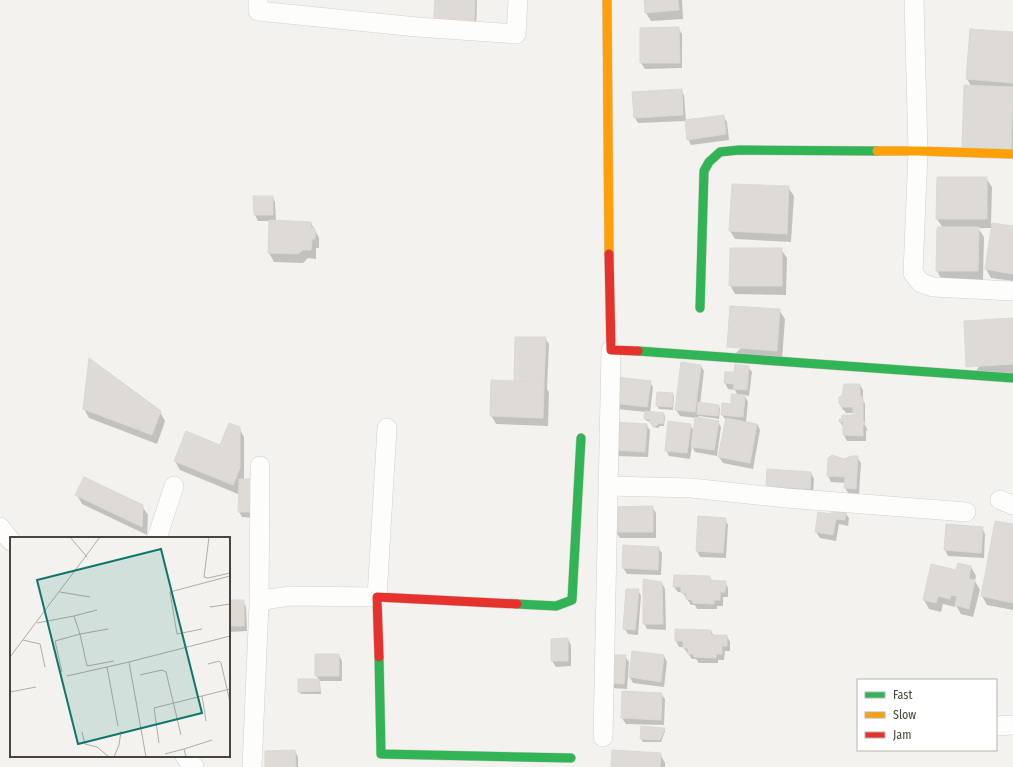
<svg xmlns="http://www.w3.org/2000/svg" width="1013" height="767" viewBox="0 0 1013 767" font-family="'Fira Sans Condensed',sans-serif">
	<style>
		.shadow { fill: #0003 }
		.building { fill: #dedbd6; stroke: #dcd9d4 }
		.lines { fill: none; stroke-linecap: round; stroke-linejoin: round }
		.street-casing { stroke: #d2d0cb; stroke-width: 20 }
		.fast-casing { stroke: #d3cfc5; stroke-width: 10 }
		.slow-casing { stroke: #d3cfc5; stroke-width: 10 }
		.jam-casing { stroke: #d3cfc5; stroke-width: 10 }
		.street { stroke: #fdfdfc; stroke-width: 19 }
		.fast { stroke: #30b455; stroke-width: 9 }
		.slow { stroke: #ff9f0a; stroke-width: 9 }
		.jam { stroke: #e5322d; stroke-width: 9 }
		.inset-road { fill: none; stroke: #b0aca6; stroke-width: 1 }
		.view { fill: #0f766e; fill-opacity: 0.15; stroke: #0f766e; stroke-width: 2 }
		.inset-edge { fill: none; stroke: #4b4439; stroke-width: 2 }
	</style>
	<rect width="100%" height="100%" fill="#f4f2ee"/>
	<path class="shadow" d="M436,0H477L476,34Z
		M645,0H682L683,19L651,21L646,13Z
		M678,28L682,34V68L645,69L641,63V29Z
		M1013,33V157L967,79Z
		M681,90L684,95L686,121L723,116L727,122L729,140L691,145L688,139L686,121L638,123L635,118Z
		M986,178L992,187L991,224L1013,227V281L991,278L986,269L992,228H978L984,237L983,280H942L937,271L943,228L937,219Z
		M788,187L794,196L791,242L735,239L730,231Z
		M254,197H272L275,202L276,221L311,223L319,238V248H316V259L308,258L303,263L274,262L269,253L270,221H258L255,215Z
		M781,249L787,258L786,295L735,294L730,285Z
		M779,310L785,319L782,360L733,356Z
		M1013,319V373L973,375Z
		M545,338L549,344L547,389L549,392L548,426L496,424L491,415Z
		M701,366L704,371L700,404L718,406L720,408L719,419L699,416L698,419L718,422L721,427L717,456L695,452L692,446L690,459L669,456L666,450L690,425L694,431L696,418L680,416L676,410Z
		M748,367L752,372L749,396L744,395L748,402L746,422L757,424L760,430L753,469L723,463L719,457L726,420L722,415L738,396L735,390L728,389L725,383L735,374Z
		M650,382L653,387L650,413L664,414L665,417L664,426H660L658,428L653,427L651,422L647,421L645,419L646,412L617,409L613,403Z
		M860,385L863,390V400L865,404V425L868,431L866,430V441H847L844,435V428L840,422L854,416V413H846L844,410H843L840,404V397Z
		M673,394L674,397L673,410L659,409L657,406Z
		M84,409L160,412L165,421L157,444L89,418Z
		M646,425L650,430L648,457L616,456L613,450Z
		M239,428L244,437V478L243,480L257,518L242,517L239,512V490L238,494L180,470L175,461L221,446Z
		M857,457L861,463L859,494H849L845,488L846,483L831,482L828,476L829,458L844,460Z
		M811,473L814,479L813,494L771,492L767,486Z
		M77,495L142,506L148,515L147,535L82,504Z
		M652,507L656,513V538H620L616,532Z
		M819,513L831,515L845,513L849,518L848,526L839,524L836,541L820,538L816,532Z
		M725,519L728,525L726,558L700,557L697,551Z
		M996,522L1013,525V610L987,605L982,596Z
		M982,528L985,534L984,558L948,556L945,550Z
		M658,547L662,553L661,575L627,574L623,568Z
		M971,567L976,576L975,581L980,590L973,617L961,614L955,604V607L943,604L941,612L929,609L924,600L957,571Z
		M709,576L712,581L725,582L728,588V597H723V606H717V609H697L695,605H691L682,592H678L674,587Z
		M662,583L665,589L666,630L647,629L644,623Z
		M638,590L641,596L638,635L628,634L624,628Z
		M229,601H243L246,607L247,631L229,632Z
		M711,631L714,636H727L730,642V651H725L724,660H718V663H699L696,659H692L683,647H679L676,641Z
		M568,639L571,645V666L556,667L552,661Z
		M339,655L342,661V681H319L320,683L321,694H301L299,692L319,680L316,675Z
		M625,656L629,662L627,689L612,688L609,682Z
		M664,656L667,662L664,687L633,683L629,676Z
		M661,694L665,699L664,725L626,724L622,718Z
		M642,727L664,728L665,731L661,742H643L641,739Z
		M295,751L298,757V767H266Z
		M660,754L665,763V767H612Z"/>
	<path class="building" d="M435,0H475L474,28L433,27Z
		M644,0H678L679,10L645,13Z
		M679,27L680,63H640V28Z
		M970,29L1013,32V83L966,79Z
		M964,85L1013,87L1011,149L962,147Z
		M682,89L683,115L634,118L632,92Z
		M724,115L726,134L687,140L685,120Z
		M937,177H987V219H936Z
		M732,184L789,186L787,234L729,231Z
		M253,196H273V215H254Z
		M269,220L311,222V228H315V239H312L311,250H303L298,254L268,253Z
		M992,223L1013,226V274L985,269Z
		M937,227H979L978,271H936Z
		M730,248H782V286H729Z
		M730,306L780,309L777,351L727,347Z
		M1013,318V364L966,367L964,321Z
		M515,337H546L544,382L514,381Z
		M89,358L161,411L152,435L83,409Z
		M681,362L701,365L695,412L675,410Z
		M735,364L749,366L747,390L733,389L734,384L724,383L725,372H734Z
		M616,377L651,381L647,407L612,403Z
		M491,380L544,382L543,418L490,416Z
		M844,384H860V397H863V422H865V425H863V436L843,435V422H839V419H842V415H853V407H841V404H839V397L842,396Z
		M657,392L673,393L672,407L656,406Z
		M731,394L745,395L743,417L721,415L722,403L731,404Z
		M698,402L719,405L718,416L697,414Z
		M645,411L664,413L663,424L659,423L656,426H653L651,424L650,419H644Z
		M695,417L719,421L714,450L691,447Z
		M726,418L757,424L750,463L718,457Z
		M668,421L691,424L687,453L665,451Z
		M613,422L647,424L645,452L612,450Z
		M229,423L240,427V468L233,485L174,461L186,431L220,445Z
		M832,455L844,459L851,456H858L856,489L844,488L845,477L827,476L828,458Z
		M767,469L811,472L810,489L766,486Z
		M84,477L143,505L142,527L75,495Z
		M239,479H255L254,512H238Z
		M653,506V532H615V507Z
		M831,509L846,512L845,520L836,519L833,535L815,532L818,512L831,514Z
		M698,516L726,518L723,553L696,551Z
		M995,521L1013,524V603L981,596Z
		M946,524L983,527L981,553L944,550Z
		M623,545L659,547L658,570L622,568Z
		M958,563L971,566L969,579L975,580L969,609L955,605L957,596L951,595L950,599L938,596L936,603L923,600L931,564L956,570Z
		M674,575L710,576V580L726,581L725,592H720V600H714V604L693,603V600L686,599V593H681V587H673Z
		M643,579L662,582L663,624H643Z
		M626,589H639L635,630L623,629Z
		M229,600H244V626H229Z
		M675,629L711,630V635H727V646H722V654H716V658L694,657V654H688V648H683V641H675Z
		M568,638V661H551V639Z
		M632,651L664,655L661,682L629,677Z
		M315,654H339V676H315Z
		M609,655H626L624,684L608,683Z
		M298,679H319L320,691L298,692Z
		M622,691L662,693L661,720L621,718Z
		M641,726L665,728L660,740L640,739Z
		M295,750L296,767H265V751Z
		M612,750L661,753L660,767H611Z"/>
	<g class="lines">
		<defs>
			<path id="street" d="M258,0V11L417,27L516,34L518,0
				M914,0L918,151L913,273L921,283L933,287L1013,291
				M608,486L691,488L786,498L966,512
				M1000,500L1013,505
				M0,527L11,541
				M157,538L174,486
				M259,604L260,466
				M996,726L1013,725
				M603,737L611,350
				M185,756L194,767
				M252,767L259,604L269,599L291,596L377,597L387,428"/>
			<path id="fast" d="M700,308L704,171L709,162L720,152L739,150L877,151
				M638,351L1013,378
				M517,604L556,606L572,600L581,438
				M379,657L381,754L571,758"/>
			<path id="slow" d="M607,0L609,254
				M877,151H918L1013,154"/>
			<path id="jam" d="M609,254L611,350L638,351
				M379,657L377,597L517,604"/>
		</defs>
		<use href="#street" class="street-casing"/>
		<use href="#fast" class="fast-casing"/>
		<use href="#slow" class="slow-casing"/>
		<use href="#jam" class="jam-casing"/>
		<use href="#street" class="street"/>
		<use href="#fast" class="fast"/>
		<use href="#slow" class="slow"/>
		<use href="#jam" class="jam"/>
	</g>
	<g transform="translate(10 537)">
		<rect width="220" height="220" fill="#f4f2ee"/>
		<path class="inset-road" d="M60,0L77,20M199,0L194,40L198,41L220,36M50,55L80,60M200,70L220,67M64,79L87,73M27,86L64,79L70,97L98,92M192,92L167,97L160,55L220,39M13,103L30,107L35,130M0,120L90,0M198,127L209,124L211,126L220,165M97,130L108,189M52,135L45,104L70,97L77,129L104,124M130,138L152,133L156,135L171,198M57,139L119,125M0,155L26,150M192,159L196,184M72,195L75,207L87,210L99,220M149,206L144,171L220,152M174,212L202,203M155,217L174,212L176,220M104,220L109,208L111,194M136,220L119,125L220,99"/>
		<path class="view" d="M151,12L192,176L68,207L27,43Z"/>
		<rect width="220" height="220" class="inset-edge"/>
	</g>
	<rect x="857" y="679" width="140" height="72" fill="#ffffff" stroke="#b7b4b0"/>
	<rect x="865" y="692" width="20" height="6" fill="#30b455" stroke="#b7b4b0"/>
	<text x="893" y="699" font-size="12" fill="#4b4439">Fast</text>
	<rect x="865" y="712" width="20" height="6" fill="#ff9f0a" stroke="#b7b4b0"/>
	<text x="893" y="719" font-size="12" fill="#4b4439">Slow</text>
	<rect x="865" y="732" width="20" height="6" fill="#e5322d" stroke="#b7b4b0"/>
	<text x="893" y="739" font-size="12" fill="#4b4439">Jam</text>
</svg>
